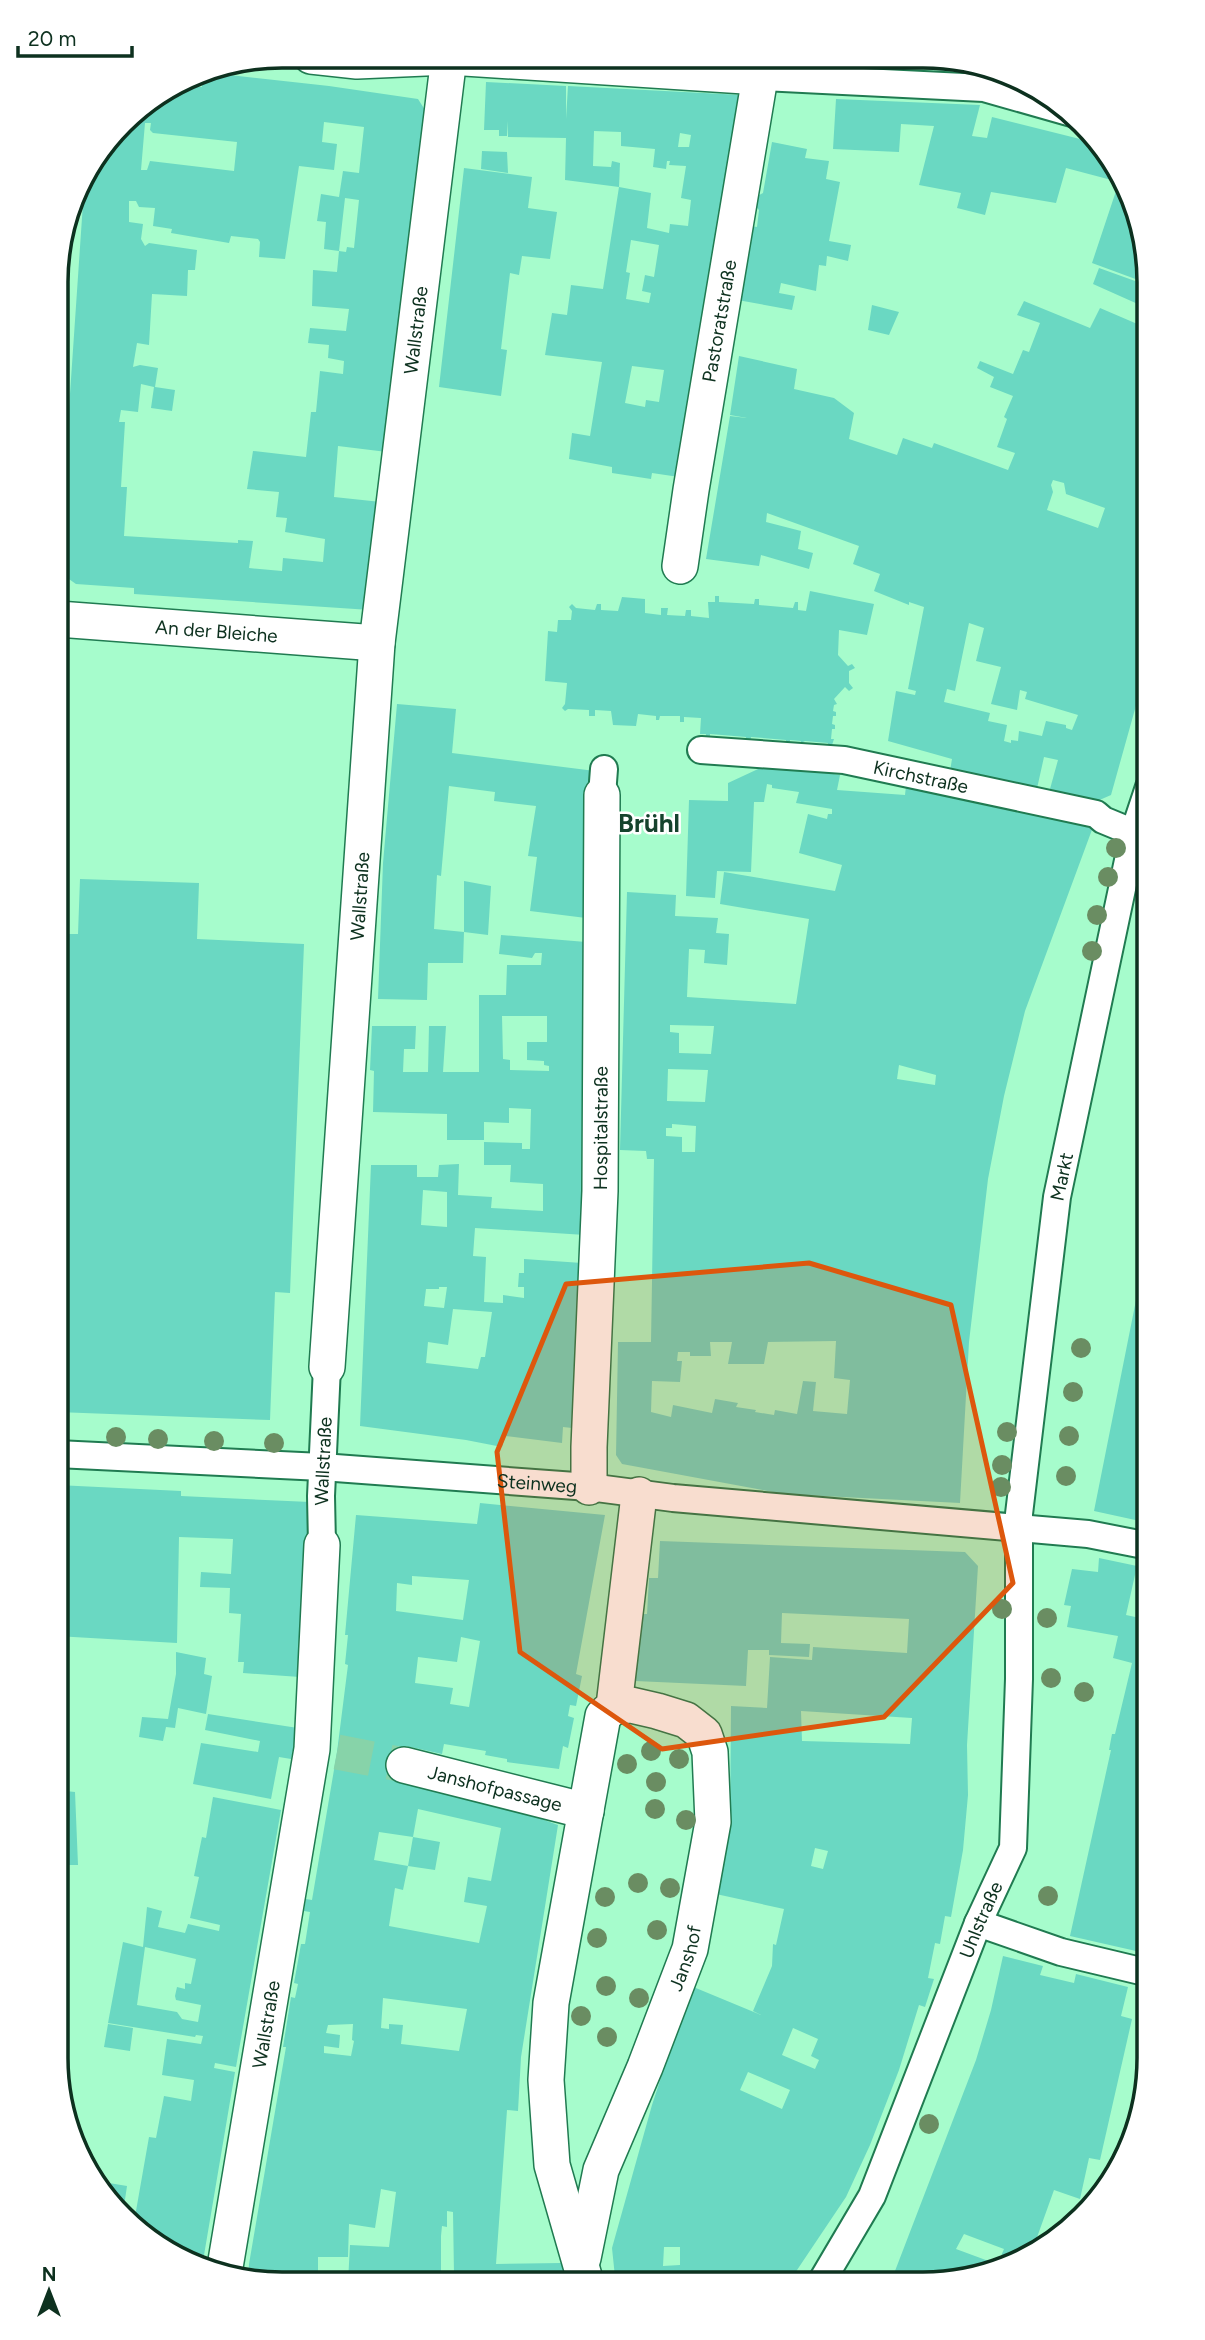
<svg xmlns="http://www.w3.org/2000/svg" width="1205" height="2340" viewBox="0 0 1205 2340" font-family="Figtree,sans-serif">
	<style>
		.building { fill: #6ad8c2; fill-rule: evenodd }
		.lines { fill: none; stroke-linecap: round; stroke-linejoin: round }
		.minor-tunnel { stroke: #87d3a9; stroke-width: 35; stroke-dasharray: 35 18; stroke-linecap: butt }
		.pedestrian-casing { stroke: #207b51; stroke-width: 30 }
		.minor-casing { stroke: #207b51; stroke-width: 38 }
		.pedestrian { stroke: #fff; stroke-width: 26 }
		.minor { stroke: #fff; stroke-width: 35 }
		.tree { fill: #6a8d62 }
		.marked { fill: #dd570d; fill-opacity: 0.2; stroke: #dd570d; stroke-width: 5; stroke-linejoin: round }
		.labels { text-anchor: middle; stroke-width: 5; stroke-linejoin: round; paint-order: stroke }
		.street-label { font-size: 19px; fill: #0d311f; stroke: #fff }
		.district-label { font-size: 26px; font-weight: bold; fill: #15432d; stroke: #fff }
		.rim { fill: none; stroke: #0d311f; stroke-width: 3.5 }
	</style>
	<rect width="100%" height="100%" fill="#a6fccc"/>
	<path class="building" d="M849,60H934L933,69L849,62Z
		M937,60H967L983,68L982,74L936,70Z
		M203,72L329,86L418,99L425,110L387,452L338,446L334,497L381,502L370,610L134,594V588L76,584L66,577L69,511H62L85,174L133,112L178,84L202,87ZM324,122L364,127L359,173L343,171L339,197L321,194L317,221L326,222L324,249L339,251L345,198L359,200L354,248L347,247L346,252L339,251L337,272L313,270L312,306L349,309L346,331L310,328L308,343L329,345L328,358L344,361L343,374L320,371L316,412H311L306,457L253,451L247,489L279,492L276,517L287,518L285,532L325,539L323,562L283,558L282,571L249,568L253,541L238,540V543L124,536L127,487H121L125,422H119L121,410L138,412L141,384L154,387L151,408L172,411L175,390L155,387L158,368L140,365L133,367L137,343L149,345L152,294L187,296L188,270H195L197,250L149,243L145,246L141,239L143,224L129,222V201H136L139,207L155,208L153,226L172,229L171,233L229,243L231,236L258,239L260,242L259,257L285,259L299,166L334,170L337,144L322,142ZM145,123H151L150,130L153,133L237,142L234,171L150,161L147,170H141Z
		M486,82L566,86V119L568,86L742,95L679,477L652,473L651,479L612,473V467L569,459L572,433L590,436L602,362L545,355L552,313L567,315L571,285L603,289L619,187L565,180L566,138L508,137V121L507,136H499V130H484ZM594,131L621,132V146L655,149L653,167L666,169L667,161H670L669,165L686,166L681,198L691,200L688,226L670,224L669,233L647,228L651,193L619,187L620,163L612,161L611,167L593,166ZM680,133L691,135L689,147H678ZM631,240L659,245L654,277L645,275L642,291L651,293L649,303L626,299L630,273L626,272ZM632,366L664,370L659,402L646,400L645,407L625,403Z
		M836,99L980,105L972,136L987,138L992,117L1092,142L1137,210L1149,284L1092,263L1119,182L1066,168L1056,203L991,192L985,215L957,208L961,193L919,185L934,126L901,124L899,152L833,149Z
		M772,142L807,149L805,158L829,161L826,179L840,182L829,241L851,245L848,261L827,256L826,266L819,265L816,291L781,283L779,293L795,296L792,310L732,299L745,225L757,227L759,210L750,200L763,193Z
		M482,151L507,152L508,173L481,169Z
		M464,168L532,177L528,208L557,212L550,259L522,256L519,275L510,273L501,349L507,350L501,396L439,387Z
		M1099,268L1149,286V309L1093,284Z
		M1024,301L1090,328L1100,308L1149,329V659L1111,795L1095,802L1050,789L1058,760L1044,757L1036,793L950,771L952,759L888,741L896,691L915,695L916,691L908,689L924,607L909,602V605L874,591L880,574L853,564L859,546L767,513L766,522L801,531L798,549L813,553L809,569L761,555L759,566L706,559L730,416L747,418L730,415L739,356L797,369L794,389L834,398L854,413L849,439L897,455L903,438L932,448L934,443L1008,470L1015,453L997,447L1007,419L1004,417L1013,396L990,387L994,377L977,368L980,361L1013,374L1023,350L1029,352L1040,323L1017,315ZM1053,480L1064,483L1066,494L1105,508L1098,528L1047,510L1053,492L1051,485ZM969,623L984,628L976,661L1001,667L991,704L1017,710L1020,690L1027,692L1025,699L1078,715L1072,730L1066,728V725L1046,721L1042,736L1019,731L1018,741L1011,740V743L1004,741L1007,725L988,721L990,713L944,702L947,689L955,691Z
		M872,305L899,312L889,335L868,330Z
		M810,591L874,604L867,635L839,630L838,655L848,666L852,664L855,668L849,671V683L853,688L849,691L845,687L834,699L837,704L834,705L833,711L836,712V716H833L832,724L835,725V729H832L831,739H834L832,745H828V743L805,741L801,743V741L790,740V746H786V740L751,737L750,743H745L746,737L710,734V741L705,740L706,734H700L701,718L684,717V722H680V716H660L659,720H656V716L638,714L636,726L613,725L611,711L595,710V716H589V710L568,709L565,711L562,708L565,704L567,683L545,681L548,631L557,632L558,620H571L572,611L569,607L572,604L576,608L595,610L597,604H601V610L618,611L622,597L645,599V613L661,615V608H668L667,615L685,616L686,610H691V616L709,618L708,602H715V596H719V602L754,604L755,599H759V605L793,608L795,602H798V610L806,611Z
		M397,704L456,709L452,753L595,771L586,918L530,911L537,857L528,856L536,806L494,801L495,792L449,786L441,876L437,875L434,929L464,932L463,963H428L427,1000L378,999L383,863Z
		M769,764L840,775L837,790L905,795L906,786L1093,827L1025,1011L1004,1096L988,1179L969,1342L960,1503L784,1494L622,1464L616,1455L618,1342H651L654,1159H647L646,1151L620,1150L627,892L676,895L675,916L718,918L716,933L729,934L727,965L704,963L705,950L689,949L687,997L796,1004L809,919L720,904L724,872L835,891L842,865L799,853L808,814L827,819L828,814H832V809L796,803L799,792L772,788V785L767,784L764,802H754L751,872L717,871L715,898L686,896L689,800L728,801V783ZM670,1025L714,1026L711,1054L679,1053V1033L670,1032ZM899,1065L936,1075L935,1085L897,1079ZM668,1069L708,1070L705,1102L667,1101ZM672,1124L696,1126L695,1152H682V1137L666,1136V1128H672ZM836,1341L834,1378L850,1380L847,1414L813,1411L816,1382L803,1381L797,1414L775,1410L774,1415L755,1412L756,1410L736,1407L738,1403L715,1399L712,1413L673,1405L671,1417L651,1412L652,1381L680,1382L682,1361H677L678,1352H690V1356H711L710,1342H732L728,1364H764L768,1342Z
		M80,879L199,883L197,939L304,944L290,1293L275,1292L270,1420L57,1412V934H78Z
		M464,881L491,886L488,935L464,932Z
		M501,935L586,942L585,1235L475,1228L473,1256L486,1257L484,1302L503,1303V1295L524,1298V1287H518L519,1273H524V1259L582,1263L575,1401L572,1428L563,1427L562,1443L505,1436L502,1447L466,1440L360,1426L371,1165H417V1177H438L439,1165L459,1164L458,1195L492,1197L491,1208L543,1211V1184L510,1182L511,1165H484V1142L522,1143V1149H530L531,1109L509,1108V1123L484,1122V1140H447V1114L373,1112L374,1071L370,1070L372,1026H416L415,1049H404L403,1072H428L429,1026H446L443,1072H479V995H506L507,965H541L542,953H535L532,958L499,954ZM502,1016H547V1042H527V1060L544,1061V1065L549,1066V1071L510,1070V1060L503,1059ZM423,1190L447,1192V1227L421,1225ZM439,1287H447L444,1308L424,1306L426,1289H439ZM453,1309L492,1312L485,1357H481L478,1369L426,1363L428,1342L448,1345Z
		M1147,1245H1149V1523L1094,1511Z
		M57,1485L181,1491V1496L310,1502L300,1677L243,1673L244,1662H238L241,1614L229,1613L230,1588L200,1587L201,1572L231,1574L233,1539L179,1537L177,1643L56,1636Z
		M480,1503L605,1515L576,1674L582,1676L576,1706L570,1705L568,1716L574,1718L568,1748L563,1746L559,1769L507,1762V1759L485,1755L486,1751L444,1744L442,1754L406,1746L402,1780L522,1812L558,1825L521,2057L518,2111L507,2110L496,2264L562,2263L564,2283L348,2282L350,2245L389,2247L396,2192L381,2189L375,2228L349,2224L348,2257H318V2282H252L248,2281L249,2264L286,2047H283L291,1997L295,1998L298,1984L294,1983L301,1944H305L310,1912L304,1911L306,1899L312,1900L337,1752L348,1665L345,1664L348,1635H345L356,1515L477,1524ZM412,1576L469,1580L463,1620L396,1611L397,1583L412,1585ZM461,1637L480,1641L469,1707L450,1704L453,1688L415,1683L418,1657L457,1662ZM418,1809L501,1828L491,1881L468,1877L464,1902L487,1906L479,1943L389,1926L395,1888L403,1890L408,1866L374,1860L379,1832L413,1837ZM383,1998L467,2009L459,2051L401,2044L403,2025L389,2024V2029L381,2028ZM353,2024L352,2040L354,2041L351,2056L324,2053V2046L339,2048L340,2035L326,2033L328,2025ZM447,2211L453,2212L454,2275L441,2276V2236L442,2226L447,2227Z
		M660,1541L965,1552L978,1566L967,1745L968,1795L963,1850L951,1917L945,1916L940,1944L935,1943L928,1978L934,1979L925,2007L919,2005L899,2070L870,2145L846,2197L793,2276L784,2284L636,2283V2277H615L612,2248L652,2105L691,1986L761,2015L753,2011L772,1966L773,1944L776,1945L784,1909L716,1894L730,1831L731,1706L767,1708L770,1657L812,1660L813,1647L907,1653L909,1619L782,1613L781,1643L810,1644L809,1657L769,1655V1650H748L746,1686L635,1681L638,1614H647L649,1578H658ZM801,1711L912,1718L910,1744L802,1741ZM815,1848L828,1851L823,1869L811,1866ZM793,2028L818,2039L811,2056L819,2060L815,2069L782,2055ZM748,2072L790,2090L782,2109L740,2090ZM664,2247H680V2265L663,2266Z
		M1099,1558L1137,1566L1126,1615L1149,1620V1901L1136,1951L1070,1936L1111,1750H1109L1112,1734H1115L1132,1663L1113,1658L1118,1636L1067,1627L1071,1606L1064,1605L1072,1569L1098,1572Z
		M176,1652L206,1658L204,1674L212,1676L206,1714L178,1708L175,1728L166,1727L163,1741L139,1737L142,1717L168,1719L176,1674Z
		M208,1714L298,1728L291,1759L279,1757L271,1799L193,1784L201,1743L258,1752L260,1741L205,1730Z
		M56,1790L75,1792L78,1865H64L69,2021L56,2022Z
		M213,1797L281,1810L236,2067L215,2063L214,2068L235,2072L202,2267L182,2261L133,2228L149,2137L156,2138L164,2096L191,2101L194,2080L162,2075L167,2039L201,2044L203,2036L196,2035L195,2037L108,2023L123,1942L143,1947L147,1907L162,1911L158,1927L185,1933L188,1924L219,1931L220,1925L190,1918L199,1877L194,1876L202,1837L206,1838ZM145,1947L196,1959L191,1984L185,1983V1989L177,1987L175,1996L176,2000L201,2005L198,2022L182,2019L177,2012L137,2005Z
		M413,1837L440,1842L435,1870L408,1866Z
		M1003,1956L1043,1966L1040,1975L1074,1983L1076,1974L1128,1987L1121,2016L1132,2019L1100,2160L1089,2158L1080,2199L1054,2190L1031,2254L995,2272L923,2284H890L976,2060L991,2010ZM964,2234L1004,2249L1001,2256L1005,2259L1002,2266L956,2249Z
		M108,2024L133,2028L130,2051L104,2047Z
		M103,2182L127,2186L123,2213L119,2207Z"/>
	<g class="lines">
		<path class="minor-tunnel" d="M337,1752L404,1765"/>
		<defs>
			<g id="pedestrian">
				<path d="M760,77L984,88L1072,113"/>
				<path id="s1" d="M701,750L844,760L1096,814L1103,820L1149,839"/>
				<path d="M602,795L604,769"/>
				<path id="s2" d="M57,1454L322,1467L589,1487L673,1498L1088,1534L1149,1546"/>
				<path id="s3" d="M322,1545L321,1496L327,1367"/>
				<path d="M978,1923L1061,1952L1149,1973"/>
				<path id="s4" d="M820,2284L872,2196L978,1923L1013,1848L1019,1679V1514L1057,1197L1134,832L1149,787"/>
			</g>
			<g id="minor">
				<path d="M311,56L357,61L448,57"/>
				<path d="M449,57L760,77L691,490L680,566"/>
				<path id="s5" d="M58,619L377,643"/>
				<path id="s6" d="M327,1367L377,643L449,57"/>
				<path id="s7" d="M589,1487V1447L600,1191L602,795"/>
				<path id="s8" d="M404,1765L586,1811"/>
				<path id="s9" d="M583,2258L601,2170L645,2067L690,1949L713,1822L710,1752L704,1734L686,1720L657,1711L631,1705L614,1706"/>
				<path id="s10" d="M224,2273L312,1749L322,1545"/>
				<path d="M586,2283L552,2165L546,2080L551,2003L603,1716L614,1706L639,1495"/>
			</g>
		</defs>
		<use href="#pedestrian" class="pedestrian-casing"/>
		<use href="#minor" class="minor-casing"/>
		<use href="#pedestrian" class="pedestrian"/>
		<use href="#minor" class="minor"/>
	</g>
	<g class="tree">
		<circle cx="1116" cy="848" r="10"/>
		<circle cx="1108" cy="877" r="10"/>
		<circle cx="1097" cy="915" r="10"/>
		<circle cx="1092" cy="951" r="10"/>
		<circle cx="1081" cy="1348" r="10"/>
		<circle cx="1073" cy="1392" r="10"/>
		<circle cx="1007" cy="1432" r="10"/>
		<circle cx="1069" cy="1436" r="10"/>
		<circle cx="116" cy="1437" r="10"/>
		<circle cx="158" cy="1439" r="10"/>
		<circle cx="214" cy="1441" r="10"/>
		<circle cx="274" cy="1443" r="10"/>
		<circle cx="1002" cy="1465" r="10"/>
		<circle cx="1066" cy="1476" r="10"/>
		<circle cx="1001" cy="1487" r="10"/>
		<circle cx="1002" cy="1609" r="10"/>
		<circle cx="1047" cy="1618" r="10"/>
		<circle cx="1051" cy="1678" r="10"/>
		<circle cx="1084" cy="1692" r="10"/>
		<circle cx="651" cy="1751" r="10"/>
		<circle cx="679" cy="1759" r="10"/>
		<circle cx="627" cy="1764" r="10"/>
		<circle cx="656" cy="1782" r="10"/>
		<circle cx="655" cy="1809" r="10"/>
		<circle cx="686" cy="1820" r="10"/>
		<circle cx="638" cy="1883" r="10"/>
		<circle cx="670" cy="1888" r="10"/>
		<circle cx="1048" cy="1896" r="10"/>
		<circle cx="605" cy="1897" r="10"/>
		<circle cx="657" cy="1930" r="10"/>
		<circle cx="597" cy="1938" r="10"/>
		<circle cx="606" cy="1986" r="10"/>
		<circle cx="639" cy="1998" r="10"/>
		<circle cx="581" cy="2016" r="10"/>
		<circle cx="607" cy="2037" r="10"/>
		<circle cx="929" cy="2124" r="10"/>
	</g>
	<path class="marked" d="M809,1263L951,1305L1013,1583L884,1717L662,1749L520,1652L497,1452L566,1284Z"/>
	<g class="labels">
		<g class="street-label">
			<text transform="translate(719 321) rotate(-80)" y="7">Pastoratstraße</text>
			<text dy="7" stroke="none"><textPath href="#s6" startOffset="1041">Wallstraße</textPath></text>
			<text dy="7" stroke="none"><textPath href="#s5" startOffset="159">An der Bleiche</textPath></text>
			<text dy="7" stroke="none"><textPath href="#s1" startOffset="222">Kirchstraße</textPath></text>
			<text dy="7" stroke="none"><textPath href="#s6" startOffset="472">Wallstraße</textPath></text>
			<text dy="7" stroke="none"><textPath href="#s7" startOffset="359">Hospitalstraße</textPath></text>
			<text dy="7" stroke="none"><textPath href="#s4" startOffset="1152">Markt</textPath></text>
			<text dy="7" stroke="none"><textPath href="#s3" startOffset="84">Wallstraße</textPath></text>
			<text dy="7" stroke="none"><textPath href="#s2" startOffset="481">Steinweg</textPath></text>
			<text dy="7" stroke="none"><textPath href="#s8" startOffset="94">Janshofpassage</textPath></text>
			<text dy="7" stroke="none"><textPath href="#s4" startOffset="399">Uhlstraße</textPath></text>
			<text dy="7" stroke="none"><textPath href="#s9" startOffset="318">Janshof</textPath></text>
			<text dy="7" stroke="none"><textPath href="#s10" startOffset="252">Wallstraße</textPath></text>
		</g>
		<g class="district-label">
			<text x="649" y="832">Brühl</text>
		</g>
	</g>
	<path d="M0 0H1205V2340H0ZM282 68H923A214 214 0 0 1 1137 282V2058A214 214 0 0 1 923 2272H282A214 214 0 0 1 68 2058V282A214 214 0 0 1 282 68Z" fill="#fff" fill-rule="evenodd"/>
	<path class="rim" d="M282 68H923A214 214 0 0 1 1137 282V2058A214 214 0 0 1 923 2272H282A214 214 0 0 1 68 2058V282A214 214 0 0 1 282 68Z"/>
	<g transform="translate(49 2291)" stroke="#ffffff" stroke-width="5" paint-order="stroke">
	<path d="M0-5L12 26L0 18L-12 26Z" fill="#0d311f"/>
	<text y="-10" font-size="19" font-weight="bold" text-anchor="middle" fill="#0d311f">N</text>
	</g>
	<path d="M18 46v10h114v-10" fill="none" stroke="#0d311f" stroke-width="3.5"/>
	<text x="28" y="46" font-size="21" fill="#0d311f" stroke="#ffffff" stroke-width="5" paint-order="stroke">20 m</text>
</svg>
